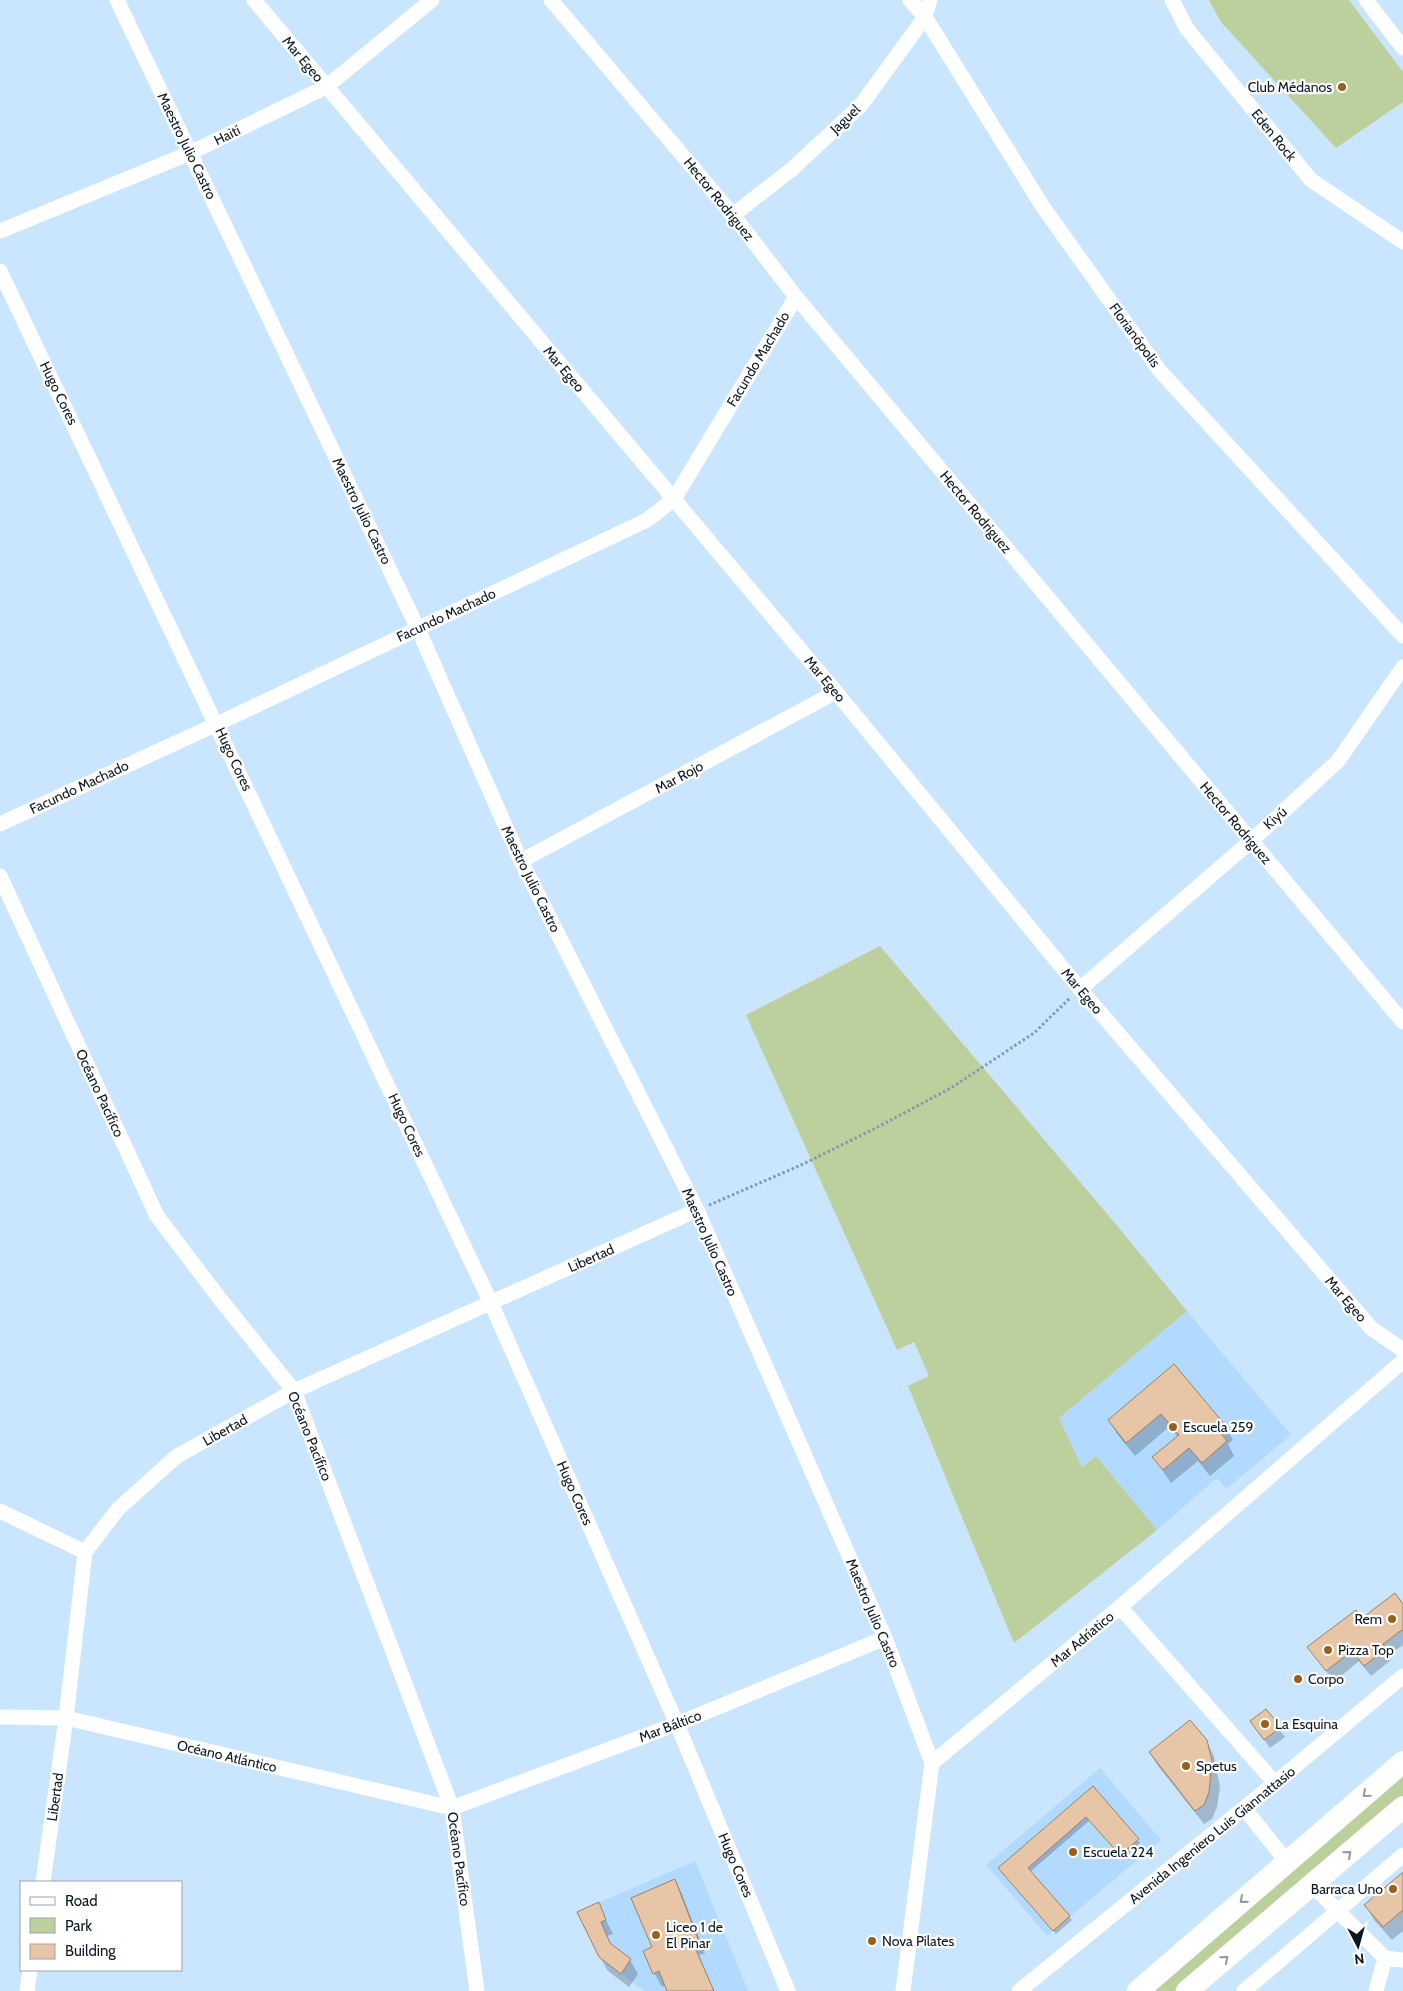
<svg xmlns="http://www.w3.org/2000/svg" width="1403" height="1991" viewBox="0 0 1403 1991" font-family="Cabin,sans-serif">
	<style>
		.built { fill: #b2daff }
		.green { fill: #bbd09c }
		.shadow { fill: #0003 }
		.building { fill: #e7c6a7; stroke: #9f8062 }
		.lines { fill: none; stroke-linecap: round; stroke-linejoin: round }
		.path { stroke: #849aad; stroke-width: 3; stroke-dasharray: 2.5 2.5; stroke-linecap: butt }
		.minor { stroke: #fff; stroke-width: 15 }
		.primary { stroke: #fff; stroke-width: 22 }
		.oneway { stroke: #91979c }
		.poi-dot { fill: #99601c; stroke: #fff; stroke-width: 2 }
		.labels { text-anchor: middle; stroke-width: 4.5; stroke-linejoin: round; paint-order: stroke }
		.street-label { font-size: 14px; fill: #0b1822; stroke: #fff }
		.poi-label { font-size: 14px; fill: #0b1822; stroke: #fff; text-anchor: start }
	</style>
	<rect width="100%" height="100%" fill="#cae5fe"/>
	<path class="built" d="M1187,1311L1291,1435L1226,1489L1217,1478L1157,1530L1096,1456L1082,1467L1059,1418Z
		M1100,1768L1161,1840L1047,1936L986,1865Z
		M695,1861L748,1991H644L599,1957L577,1912Z"/>
	<path class="green" d="M1209,0H1349L1403,72V102L1336,148L1221,22Z
		M880,946L1119,1228L1187,1311L1059,1418L1082,1467L1096,1456L1157,1530L1014,1643L908,1386L929,1376L914,1342L897,1350L746,1015Z
		M1403,1775V1796L1174,1991H1150Z"/>
	<path class="shadow" d="M1174,1366L1225,1426L1233,1440L1228,1444L1234,1456L1210,1476L1198,1461L1171,1483L1154,1458L1178,1437L1169,1427L1135,1456L1117,1434L1109,1420Z
		M1403,1606V1645L1389,1655L1391,1660L1371,1676L1359,1661L1334,1682L1309,1647L1362,1619Z
		M1266,1710L1285,1737L1270,1748L1252,1722Z
		M1206,1741L1214,1756L1220,1787L1217,1807L1212,1819L1204,1824L1158,1766L1150,1753Z
		M1093,1788L1140,1843L1123,1858L1090,1820L1030,1872L1072,1920L1056,1934L1002,1872Z
		M1403,1874V1931L1392,1940L1374,1920L1366,1906Z
		M675,1880L682,1894L705,1953L699,1955L714,1991H668L666,1985L662,1987L654,1973L653,1948Z
		M598,1904L613,1934L607,1936L612,1947L630,1960L638,1974L629,1987L608,1971L600,1957Z"/>
	<path class="building" d="M1174,1364L1226,1426L1219,1431L1227,1441L1202,1463L1189,1448L1163,1470L1152,1457L1179,1435L1161,1414L1126,1443L1108,1420Z
		M1395,1593L1403,1604V1629L1383,1644L1386,1649L1364,1666L1352,1651L1326,1671L1307,1647L1356,1610L1362,1618Z
		M1266,1709L1281,1727L1264,1740L1250,1721Z
		M1190,1720L1207,1740L1212,1761L1209,1792L1204,1805L1195,1811L1149,1752Z
		M1093,1786L1139,1839L1120,1855L1086,1817L1028,1868L1070,1916L1053,1931L998,1868Z
		M1403,1872V1910L1383,1927L1364,1905Z
		M675,1879L698,1939L692,1941L714,1991H667L659,1971L653,1974L643,1951L652,1947L631,1898Z
		M599,1902L606,1920L601,1922L610,1943L631,1959L621,1974L599,1957L577,1912Z"/>
	<g class="lines">
		<path class="path" d="M709,1205L799,1166L874,1129L951,1088L1034,1033L1070,998"/>
		<path class="minor" d="M117,0L418,629L521,861L697,1210L885,1638L932,1763
			M254,0L836,692L1080,989L1371,1328L1403,1350
			M551,0L733,215L796,297L1403,1022
			M910,0L925,17L1043,207L1160,371L1403,636
			M1172,0L1187,29L1311,180L1403,242
			M1366,0L1403,48
			M733,215L792,169L861,105L925,17L930,0
			M0,231L190,153L326,87L432,0
			M0,271L491,1303L677,1724L788,1991
			M0,824L217,724L647,520L674,499L796,297
			M521,861L836,692
			M0,876L157,1216L220,1299L294,1391L452,1808L477,1991
			M1080,989L1251,841L1338,761L1403,667
			M0,1511L85,1552
			M1120,1607L1275,1783
			M0,1717L66,1718L452,1808L677,1724L885,1638
			M1244,1808L1287,1862
			M43,1882L66,1718L85,1552L118,1509L177,1456L294,1391L697,1210
			M1312,1885L1385,1958L1403,1960
			M27,1991L30,1970
			M903,1991L932,1763L1120,1607L1403,1361
			M1019,1991L1275,1783L1403,1676
			M1244,1991L1403,1855
			M1376,1991L1385,1958"/>
		<path class="primary" d="M1138,1991L1403,1762
			M1187,1991L1403,1807"/>
	</g>
	<defs><path id="oneway-chevron" d="M-2-3.5L2.5 0L-2 3.5" fill="none" stroke-width="1.6" stroke-linecap="round" stroke-linejoin="round" transform="scale(1.25)"/></defs>
	<g class="oneway">
		<use href="#oneway-chevron" transform="translate(1366 1794) rotate(139)"/>
		<use href="#oneway-chevron" transform="translate(1348 1854) rotate(-41)"/>
		<use href="#oneway-chevron" transform="translate(1243 1900) rotate(139)"/>
		<use href="#oneway-chevron" transform="translate(1225 1959) rotate(-40)"/>
	</g>
	<g class="poi-dot">
		<circle cx="1342" cy="87" r="5"/>
		<circle cx="1173" cy="1427" r="5"/>
		<circle cx="1392" cy="1619" r="5"/>
		<circle cx="1328" cy="1650" r="5"/>
		<circle cx="1298" cy="1679" r="5"/>
		<circle cx="1265" cy="1724" r="5"/>
		<circle cx="1186" cy="1766" r="5"/>
		<circle cx="1073" cy="1852" r="5"/>
		<circle cx="1393" cy="1889" r="5"/>
		<circle cx="656" cy="1935" r="5"/>
		<circle cx="872" cy="1941" r="5"/>
	</g>
	<g class="labels">
		<g class="street-label">
			<text transform="translate(303 59) rotate(50)" y="5">Mar Egeo</text>
			<text transform="translate(845 119) rotate(-44)" y="5">Jaguel</text>
			<text transform="translate(227 135) rotate(-26)" y="5">Haití</text>
			<text transform="translate(1274 135) rotate(51)" y="5">Eden Rock</text>
			<text transform="translate(187 146) rotate(64)" y="5">Maestro Julio Castro</text>
			<text transform="translate(719 199) rotate(51)" y="5">Hector Rodriguez</text>
			<text transform="translate(1135 335) rotate(54)" y="5">Florianópolis</text>
			<text transform="translate(758 359) rotate(-59)" y="5">Facundo Machado</text>
			<text transform="translate(564 369) rotate(50)" y="5">Mar Egeo</text>
			<text transform="translate(59 393) rotate(64)" y="5">Hugo Cores</text>
			<text transform="translate(362 511) rotate(64)" y="5">Maestro Julio Castro</text>
			<text transform="translate(976 512) rotate(50)" y="5">Hector Rodriguez</text>
			<text transform="translate(446 615) rotate(-25)" y="5">Facundo Machado</text>
			<text transform="translate(825 679) rotate(50)" y="5">Mar Egeo</text>
			<text transform="translate(234 759) rotate(65)" y="5">Hugo Cores</text>
			<text transform="translate(679 777) rotate(-28)" y="5">Mar Rojo</text>
			<text transform="translate(79 787) rotate(-25)" y="5">Facundo Machado</text>
			<text transform="translate(1275 818) rotate(-42)" y="5">Kiyú</text>
			<text transform="translate(1236 823) rotate(50)" y="5">Hector Rodriguez</text>
			<text transform="translate(531 879) rotate(64)" y="5">Maestro Julio Castro</text>
			<text transform="translate(1082 991) rotate(50)" y="5">Mar Egeo</text>
			<text transform="translate(100 1093) rotate(65)" y="5">Océano Pacífico</text>
			<text transform="translate(407 1125) rotate(65)" y="5">Hugo Cores</text>
			<text transform="translate(710 1242) rotate(66)" y="5">Maestro Julio Castro</text>
			<text transform="translate(591 1258) rotate(-24)" y="5">Libertad</text>
			<text transform="translate(1346 1299) rotate(49)" y="5">Mar Egeo</text>
			<text transform="translate(225 1430) rotate(-29)" y="5">Libertad</text>
			<text transform="translate(310 1436) rotate(68)" y="5">Océano Pacífico</text>
			<text transform="translate(575 1493) rotate(66)" y="5">Hugo Cores</text>
			<text transform="translate(873 1613) rotate(67)" y="5">Maestro Julio Castro</text>
			<text transform="translate(1082 1639) rotate(-40)" y="5">Mar Adríatico</text>
			<text transform="translate(670 1726) rotate(-21)" y="5">Mar Báltico</text>
			<text transform="translate(227 1756) rotate(13)" y="5">Océano Atlántico</text>
			<text transform="translate(55 1797) rotate(-82)" y="5">Libertad</text>
			<text transform="translate(1212 1835) rotate(-39)" y="5">Avenida Ingeniero Luis Giannattasio</text>
			<text transform="translate(459 1859) rotate(82)" y="5">Océano Pacífico</text>
			<text transform="translate(736 1865) rotate(67)" y="5">Hugo Cores</text>
		</g>
		<g class="poi-label">
			<text x="1332" y="92" text-anchor="end">Club Médanos</text>
			<text x="1183" y="1432">Escuela 259</text>
			<text x="1382" y="1624" text-anchor="end">Rem</text>
			<text x="1338" y="1655">Pizza Top</text>
			<text x="1308" y="1684">Corpo</text>
			<text x="1275" y="1729">La Esquina</text>
			<text x="1196" y="1771">Spetus</text>
			<text x="1083" y="1857">Escuela 224</text>
			<text x="1383" y="1894" text-anchor="end">Barraca Uno</text>
			<text x="666" y="1932">Liceo 1 de<tspan x="666" dy="16">El Pinar</tspan></text>
			<text x="882" y="1946">Nova Pilates</text>
		</g>
	</g>
	<rect x="20" y="1881" width="162" height="90" fill="#ffffff" stroke="#9da3a7"/>
	<rect x="30" y="1897" width="25" height="8" fill="#ffffff" stroke="#9da3a7"/>
	<text x="65" y="1906" font-size="15" fill="#0b1822">Road</text>
	<rect x="30" y="1918" width="25" height="15" fill="#bbd09c" stroke="#9da3a7"/>
	<text x="65" y="1931" font-size="15" fill="#0b1822">Park</text>
	<rect x="30" y="1944" width="25" height="15" fill="#e7c6a7" stroke="#9da3a7"/>
	<text x="65" y="1956" font-size="15" fill="#0b1822">Building</text>
	<g transform="translate(1358 1946) rotate(174)" stroke="#ffffff" stroke-width="4" paint-order="stroke">
	<path d="M0-4L9 19L0 12L-9 19Z" fill="#0b1822"/>
	<text y="-8" font-size="14" font-weight="bold" text-anchor="middle" fill="#0b1822">N</text>
	</g>
</svg>
